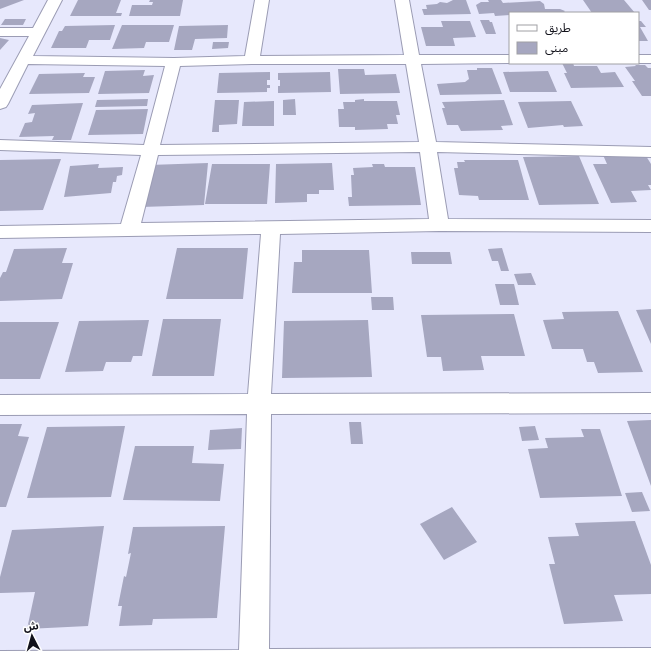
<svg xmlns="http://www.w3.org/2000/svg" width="651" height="668" viewBox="0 0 651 668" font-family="'IBM Plex Sans','Noto Sans Arabic',sans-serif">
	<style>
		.building { fill: #a6a7c0 }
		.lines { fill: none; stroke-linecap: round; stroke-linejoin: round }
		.minor-casing { stroke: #9b9cb4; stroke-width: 2 }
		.minor { fill: #fff; fill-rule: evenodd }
	</style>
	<rect width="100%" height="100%" fill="#e7e8fc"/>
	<path class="building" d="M0,0H24L0,9Z
		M78,0H121L116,13H122L121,16H70Z
		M150,0H183L180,16H129L132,5H152L153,2H149Z
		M453,0H466L471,14L424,15L422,9H427L426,5L437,4L440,2L447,3Z
		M488,0H501L503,3L540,1L544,4L545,9H560L565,11L563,13H510V15L495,16L494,13L479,14L476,5L481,2H489Z
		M583,0H624L635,13H592Z
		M642,0H651V10H649Z
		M5,19H26L23,25H1Z
		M480,20H489L490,22H492L496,34H486Z
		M441,21H470L476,37L453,38L455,46H426L421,27H443Z
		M638,21H641L646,27H640L648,41H638Z
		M115,25L110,40H89L86,48H51L59,31H62L65,26Z
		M122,25H174L169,42H146L144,48L112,49Z
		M228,25L227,38L195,39L192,50H174L179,26Z
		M0,38L9,40L0,50Z
		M213,42H229L228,48L212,49Z
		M562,63H573L574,66H597L601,73L615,72L624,87L571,88L564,73H567Z
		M635,65H645L648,68H651V96H642L632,81H635L625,67L636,66Z
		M477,68H492L502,94L440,95L437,84L465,82L469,79L467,70H477Z
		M338,69H364L365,75L396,74L400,93L340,94Z
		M145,70L143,76L154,75L149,93L98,94L105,71Z
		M548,71L557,92H510L503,72Z
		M270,72V80H267V85H270V88H267V92L217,93L219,73Z
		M330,72L331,92L278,93V86H280V80H278V73Z
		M85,73L83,77H95L89,93L29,94L39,74Z
		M148,99L147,106L95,107L97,100Z
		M295,99L296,115H283V100Z
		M364,99V101H397L400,115H396L398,124H387L388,129L355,130V127H339L338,109H344L343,102H355V100Z
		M215,100H239L237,124L219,125V132H212Z
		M504,100L513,125L501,126L503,130L461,131L458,125H447L442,108H445L442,102Z
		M274,101V126H242L244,102Z
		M571,101L583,126L564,127L563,125L528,128L518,102Z
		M83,103L71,140H52L54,136L19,137L25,123L32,122L35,113L28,114L32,105Z
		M148,109L143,134L88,135L96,110Z
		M603,155L646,156L651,164V185H648L651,190L631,191L637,202L611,203L593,164H607Z
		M579,156L599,204L539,205L523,157Z
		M61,159L43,210L0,211V160Z
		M464,160H518L529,200H479L478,196L459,195L454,168H458L457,162H465Z
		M208,163L204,205L141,207L149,165Z
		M332,163L334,190H319V194H307V202L275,203L276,164Z
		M99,164L98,168L123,167L122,175L117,176L116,182H113L111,193L64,197L70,166Z
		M212,164H270L267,204H205Z
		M372,164H384L385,167H415L421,205L349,206L348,197H352L351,175H354L353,168L373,167Z
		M67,248L62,263H73L62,299L0,301V278L3,272H6L14,249Z
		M177,248H248L243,299H166Z
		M502,248L509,271H501L498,261H492L488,249Z
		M302,250H369L372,293H292L294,262H302Z
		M411,252H450L452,264H412Z
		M531,273L536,285H518L514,274Z
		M495,284H514L519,305H500Z
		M371,297H393L394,310H372Z
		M651,309V344L636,310Z
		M618,311L643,372L598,373L594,362H587L583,349H552L543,320L564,319L562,312Z
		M514,314L525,356H481L484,370L443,371L441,357H427L421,315Z
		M163,319H221L214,376H152Z
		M149,320L142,356H133L131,362H106L103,371L65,372L79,321Z
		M368,320L372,377L282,378L284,321Z
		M0,322H59L40,379H0Z
		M651,420V486L627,421Z
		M349,422H361L363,444H351Z
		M0,424H22L18,436L29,437L6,507H0Z
		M125,426L111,497L27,498L47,427Z
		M535,426L539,440L522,441L519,427Z
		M242,428L241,449L208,450L210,430Z
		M581,429H600L622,496L540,498L528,449L548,448L545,438L584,437Z
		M135,446H194L192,463L224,464L220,501L123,500Z
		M642,492L650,511L632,512L625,493Z
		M452,507L477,542L444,560L420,524Z
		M635,521L651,565V594L614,595L623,621L564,624L549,564H555L548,537L579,536L575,523Z
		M104,526L88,626L27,629L35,592L0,593V577L12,530Z
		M225,526L217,618L153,619L152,625L119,626L122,606H118L124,576L126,577L131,553L128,554L133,527Z"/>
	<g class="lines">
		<defs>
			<path id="minor" d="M48,0H62L33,56L174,58L245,56L255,0H269L260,56L404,55L395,0H409L419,55H510V63H512L421,64L436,142L651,147V157L437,152L448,219L651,220V232L439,231L280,234L271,394L651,393V413L271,414L269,649L651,648V668H0V651L239,650L247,414L0,415V395L248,394L261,234L0,238V226L121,224L141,155L0,150V140L144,145L165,66L28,64L8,104L6,107L0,109V89L29,36H0V28H33ZM252,64H406L419,142L160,145L180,66ZM420,152L429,219L141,223L158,155Z
				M638,55H651V63H636H638Z"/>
		</defs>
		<use href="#minor" class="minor-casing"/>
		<use href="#minor" class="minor"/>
	</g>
	<rect x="509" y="12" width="130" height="52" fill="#ffffff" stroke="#a0a0a4"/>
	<rect x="517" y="25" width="20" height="6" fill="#ffffff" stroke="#a0a0a4"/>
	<text x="545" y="32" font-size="12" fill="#12121b">طريق</text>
	<rect x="517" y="42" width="20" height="12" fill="#a6a7c0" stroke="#a0a0a4"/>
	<text x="545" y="52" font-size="12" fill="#12121b">مبنى</text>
	<g transform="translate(32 636) rotate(354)" stroke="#ffffff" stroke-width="3" paint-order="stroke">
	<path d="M0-3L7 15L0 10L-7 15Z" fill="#12121b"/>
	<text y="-6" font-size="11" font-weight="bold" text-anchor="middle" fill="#12121b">ش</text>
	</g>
</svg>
